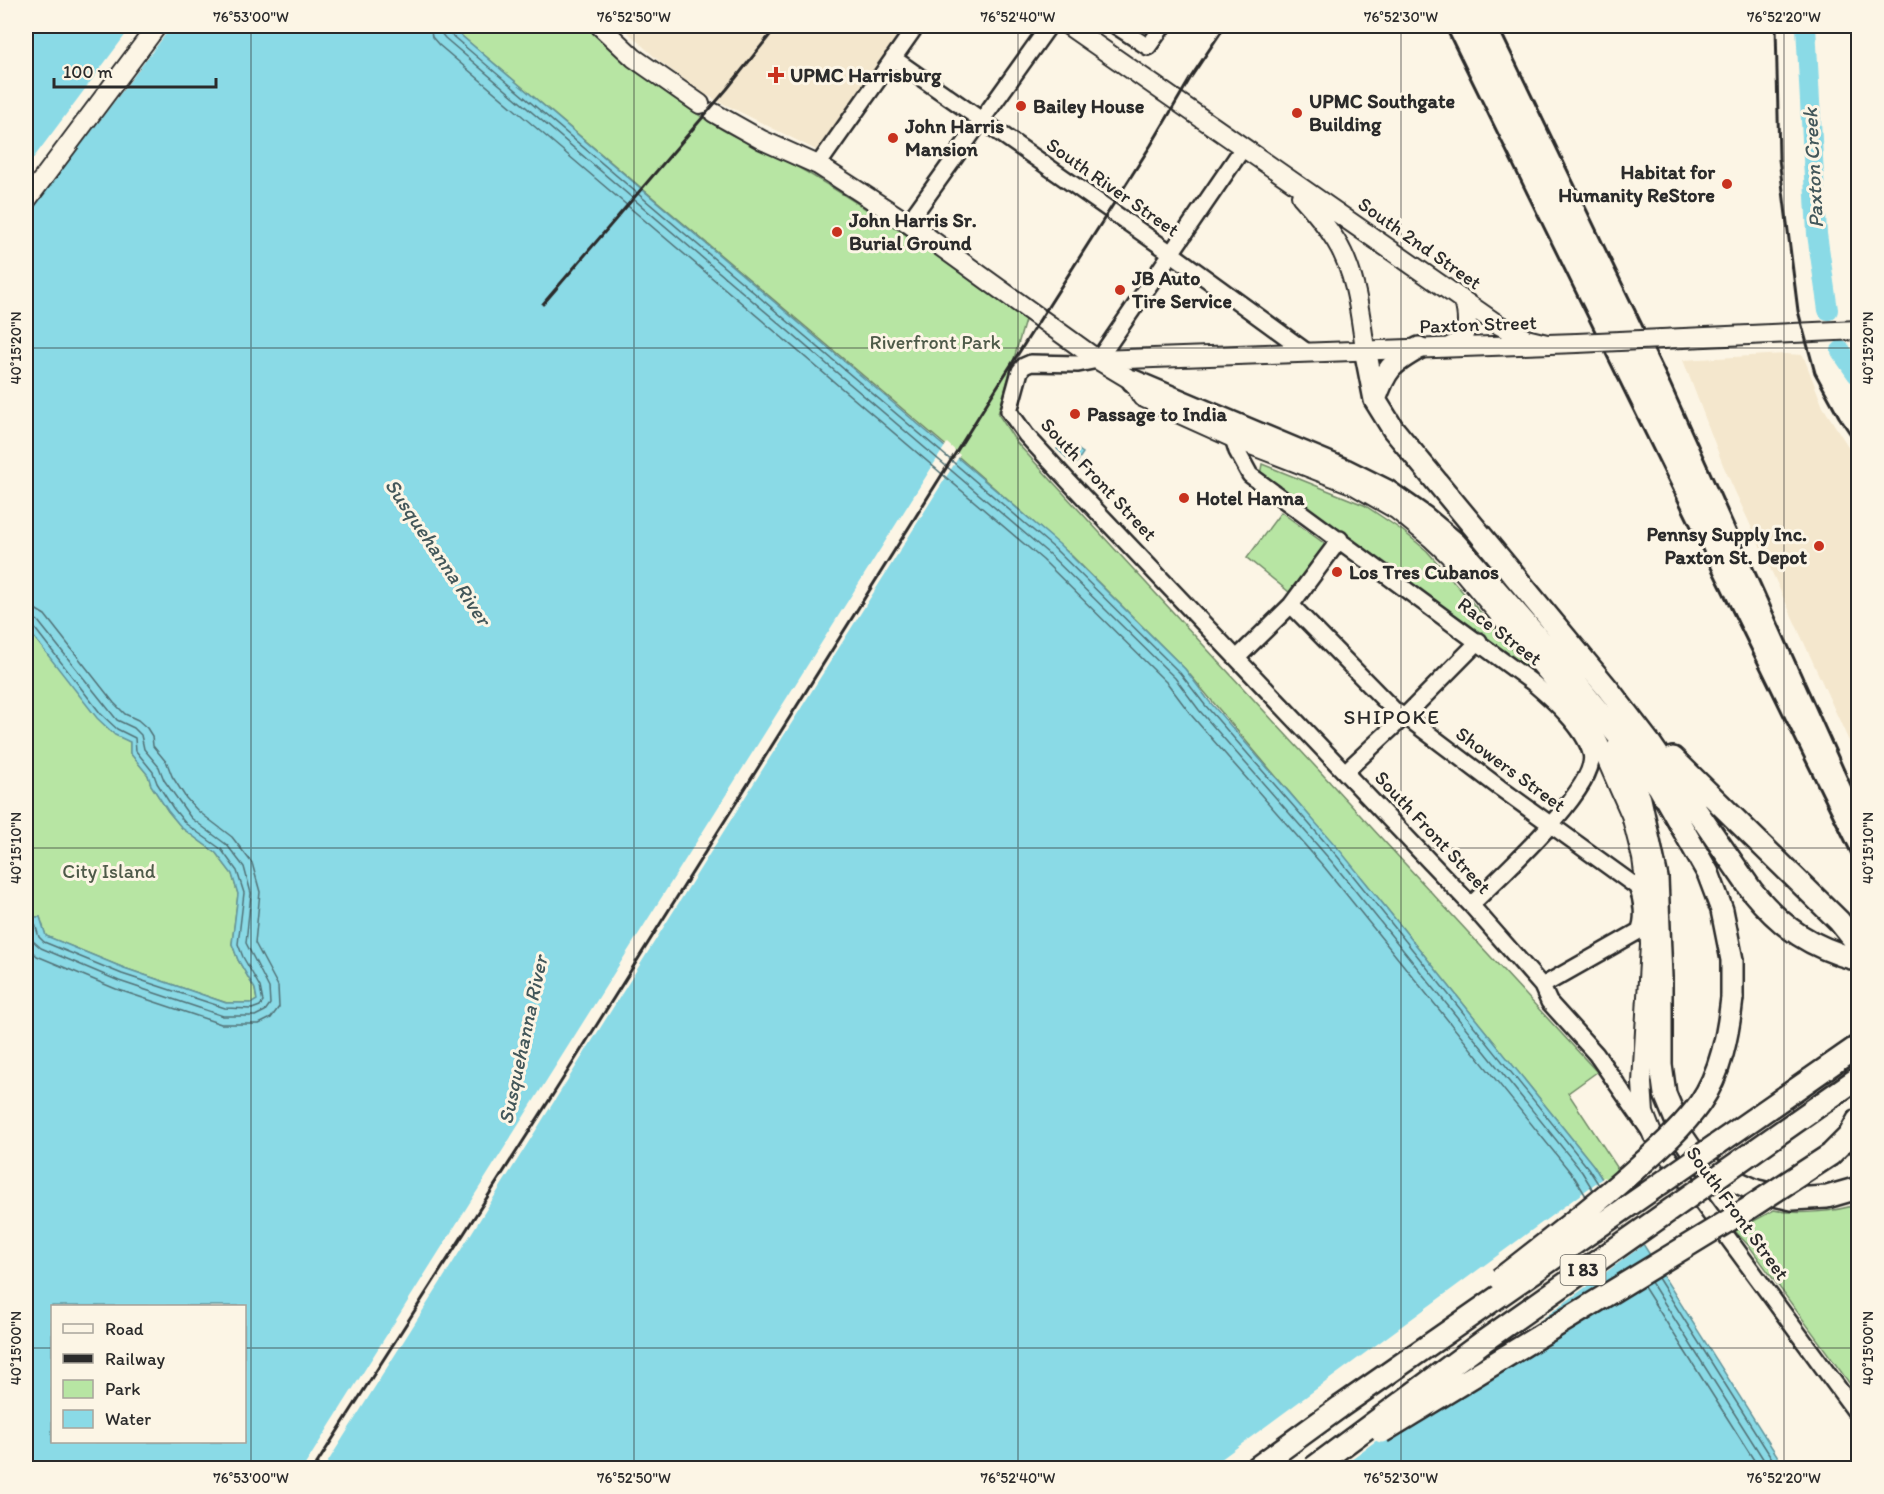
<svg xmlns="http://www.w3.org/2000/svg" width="1884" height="1494" viewBox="0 0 1884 1494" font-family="Itim,sans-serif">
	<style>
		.built { fill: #f4e7cd }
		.green { fill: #b7e5a3; stroke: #718867; stroke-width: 1.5 }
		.water { fill: #8adae6; stroke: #64949b; stroke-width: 1.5; fill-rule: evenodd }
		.pier { fill: #fcf5e5 }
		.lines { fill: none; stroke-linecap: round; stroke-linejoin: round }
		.shore { stroke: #517176; stroke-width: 1.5 }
		.river { stroke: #8adae6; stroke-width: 20 }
		.minor-casing { stroke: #2b2b2b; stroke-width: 20 }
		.major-casing { stroke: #2b2b2b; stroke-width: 22 }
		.highway-casing { stroke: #2b2b2b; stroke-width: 26 }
		.minor { stroke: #fcf5e5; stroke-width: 15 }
		.major { stroke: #fcf5e5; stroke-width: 18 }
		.highway { stroke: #fcf5e5; stroke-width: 21 }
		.rail { stroke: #2b2b2b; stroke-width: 3 }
		.major-bridge-casing { stroke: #2b2b2b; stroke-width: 22; stroke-linecap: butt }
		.highway-bridge-casing { stroke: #2b2b2b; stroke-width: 26; stroke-linecap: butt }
		.major-bridge { stroke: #fcf5e5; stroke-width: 18 }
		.highway-bridge { stroke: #fcf5e5; stroke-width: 21 }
		.ticks { fill: none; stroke: #2b2b2b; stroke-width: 1.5; stroke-opacity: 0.45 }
		.poi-dot { fill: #c8321e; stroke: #fcf5e5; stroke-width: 2 }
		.labels { text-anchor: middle; stroke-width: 6; stroke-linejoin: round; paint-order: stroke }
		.shield { fill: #fcf5e5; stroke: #6a6863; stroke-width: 1.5 }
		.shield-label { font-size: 18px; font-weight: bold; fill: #2b2b2b }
		.poi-label { font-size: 20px; font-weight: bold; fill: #2b2b2b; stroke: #fcf5e5; text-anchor: start }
		.street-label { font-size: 20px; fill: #2b2b2b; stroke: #fcf5e5 }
		.park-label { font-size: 20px; fill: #4e5a49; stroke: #fcf5e5 }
		.water-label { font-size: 21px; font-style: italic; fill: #43575a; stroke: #fcf5e5 }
		.neighbourhood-label { font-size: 21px; letter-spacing: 1.5px; fill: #2b2b2b; stroke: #fcf5e5 }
		.neatline { fill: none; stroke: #2b2b2b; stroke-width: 2 }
		.ticks-label { font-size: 15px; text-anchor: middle; fill: #2b2b2b }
	</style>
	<rect width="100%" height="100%" fill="#fcf5e5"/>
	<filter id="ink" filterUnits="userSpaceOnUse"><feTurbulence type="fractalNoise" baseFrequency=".0167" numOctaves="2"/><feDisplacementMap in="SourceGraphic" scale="12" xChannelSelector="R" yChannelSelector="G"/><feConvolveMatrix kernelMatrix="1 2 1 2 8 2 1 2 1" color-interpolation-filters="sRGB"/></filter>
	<g filter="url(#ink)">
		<path class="built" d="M621,26H908L820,152L704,94L659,61Z
			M1785,354L1803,355L1823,407L1858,462V761L1723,465L1683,360Z"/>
		<path class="green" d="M450,26H585C628,65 673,101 723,130C752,147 784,158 813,176C886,220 957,268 1026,317L998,414L1017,443L1597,1072L1568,1093L1617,1167L1608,1188L1593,1165L1367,884L1185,669L1072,556L944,444Z
			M1262,464L1364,505L1403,531L1427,551L1515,652L1545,681L1542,687L1260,475Z
			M1281,512L1325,544L1289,592L1247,558Z
			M26,627L109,730L130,742V753L148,775L151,785L168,811L182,828L216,853L232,874L238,894L232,944L238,960L255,989L257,1001L252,1003H227L206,996L124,968L46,936L40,917H26Z
			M1858,1204V1395L1750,1247L1735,1231L1774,1210C1797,1215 1836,1212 1858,1204Z"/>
		<path class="water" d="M26,26H450L1059,544L1185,669L1209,701L1342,853L1593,1165L1785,1468H26V917H40L46,936L124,968L206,996L226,1003H252L257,1000L255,989L238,960L232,944L238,894L232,874L216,853L182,828L168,811L151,785L148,775L130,753V742L115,735L97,718L26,627ZM52,1306H244V1442H52Z
			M1064,440L1083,453L1075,465L1057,449Z"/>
		<path class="pier" d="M132,26H172L26,217V168Z
			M947,443L960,455L324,1468H303Z
			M1604,1177L1646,1243L1339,1468H1209Z"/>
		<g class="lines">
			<path class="shore" d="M430,26L432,37L439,45L1043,560L1168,684L1192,716L1325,868L1575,1178L1586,1196
				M439,26L441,33L445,38L1049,554L1175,678L1199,710L1332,862L1582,1172L1593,1190
				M447,26L449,33L1054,548L1180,673L1205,705L1338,857L1588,1168L1599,1185
				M26,607L35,609L45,615L114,703L125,714L138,720L147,728L152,736L153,746L167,763L172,776L186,798L198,811L232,837L252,863L260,892L255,943L278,986L279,1007L271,1018L259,1024H221L116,989L37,956L26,946
				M26,616L32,617L38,621L117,720L134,728L141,735L144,749L159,767L164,780L191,818L227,845L244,867L251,893L246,943L269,988L270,1004L265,1011L255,1016H223L119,981L41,948L33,941L30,932L26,930
				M26,624L33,626L101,714L117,729L135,738L136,751L153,772L157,783L173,808L186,824L221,849L237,871L244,893L238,944L243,957L260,987L263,1002L260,1006L252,1009L225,1008L122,974L44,942L39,937L35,924L26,923
				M1658,1278L1778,1468
				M1651,1282L1769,1468
				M1644,1287L1759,1468"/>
			<path class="river" d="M1806,26L1817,234L1828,310
				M1841,351L1857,374"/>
			<defs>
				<path id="minor" d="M1116,26L1148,47L1163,26
					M893,58L1171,253L1307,352
					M1243,148L1098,360L1078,364L1031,363L1024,366L1020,371L1009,411L1026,435L1071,484L1471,905L1542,986L1549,1002L1596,1054L1653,1136L1858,1415
					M818,165L916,26
					M908,223L1049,26
					M1233,438L1237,451L1250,475L1533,683C1553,700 1584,727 1591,753C1600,787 1496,880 1471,905
					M1291,605L1395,711L1413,722L1500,788L1637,887C1642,899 1645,919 1639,931L1542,986
					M1237,658L1291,605L1340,539
					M1345,772L1405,716L1479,641"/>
				<path id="major" d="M600,26L634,58L700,104
					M1069,26L1497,324L1526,339L1547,344
					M714,113L762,140L818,165L908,223L1098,360L1133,381L1142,397L1233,438L1352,484L1397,510L1431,538L1449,555L1573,703L1595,736L1605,756L1631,815L1642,858L1649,910L1650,945L1642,1083L1644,1113L1653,1136
					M1301,196C1314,210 1326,225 1336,241C1356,273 1360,313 1365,349
					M26,201L157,26
					M1662,339L1858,330
					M1449,347C1470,339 1469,320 1464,301
					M1098,360L1577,343"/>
				<path id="highway" d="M1365,349L1375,400L1393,429L1608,689L1651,745L1752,891C1783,929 1811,947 1858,960
					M1133,381L1345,470L1387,491L1424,517L1455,543L1555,657L1659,787L1708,873L1722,910L1732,960V998
					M1375,400C1386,368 1391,364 1419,348
					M1618,748L1640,799L1657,878L1661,977V1065L1665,1094L1683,1137L1700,1162L1728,1178L1757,1191L1792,1199L1827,1197L1858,1188
					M1673,758L1839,921L1858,945
					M1830,1155L1849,1136L1858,1120
					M1256,1468L1340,1407"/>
			</defs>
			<use href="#minor" class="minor-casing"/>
			<use href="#major" class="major-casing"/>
			<use href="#highway" class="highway-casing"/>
			<use href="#minor" class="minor"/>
			<use href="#major" class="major"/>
			<use href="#highway" class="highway"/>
			<path class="rail" d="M1445,26L1858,867
				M1498,26L1670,383L1858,801
				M1776,26L1779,159L1798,311L1815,373L1839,417L1858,445
				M543,304L727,89L777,26
				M314,1468L559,1085L997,387L1151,145L1191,77L1225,26"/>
			<defs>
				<path id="major-bridge" d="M1577,343L1662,339"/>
				<path id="highway-bridge" d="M1500,1279C1547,1242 1595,1206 1639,1166C1661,1147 1683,1127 1700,1103C1721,1073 1728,1034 1732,998
					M1340,1407L1858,1046
					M1382,1432L1746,1210L1830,1155
					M1313,1468L1484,1341L1858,1078"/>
			</defs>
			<use href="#major-bridge" class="major-bridge-casing"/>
			<use href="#highway-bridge" class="highway-bridge-casing"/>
			<use href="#major-bridge" class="major-bridge"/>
			<use href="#highway-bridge" class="highway-bridge"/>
		</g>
	</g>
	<path class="ticks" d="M251,26V1468M634,26V1468M1018,26V1468M1401,26V1468M1784,26V1468M26,348H1858M26,848H1858M26,1348H52M244,1348H1858"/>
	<g class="poi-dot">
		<path d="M773 66h6v6h6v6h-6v6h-6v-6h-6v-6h6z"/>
		<circle cx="1021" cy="106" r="6"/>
		<circle cx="1297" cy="113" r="6"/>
		<circle cx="893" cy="138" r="6"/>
		<circle cx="1727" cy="184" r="6"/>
		<circle cx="837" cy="232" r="6"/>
		<circle cx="1120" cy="290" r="6"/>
		<circle cx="1075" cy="414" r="6"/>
		<circle cx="1184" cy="498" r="6"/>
		<circle cx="1819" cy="546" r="6"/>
		<circle cx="1337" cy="572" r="6"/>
	</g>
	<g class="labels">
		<rect class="shield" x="1560.5" y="1255" width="45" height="30" rx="4.5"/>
		<g class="shield-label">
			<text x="1583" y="1276">I 83</text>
		</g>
		<g class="poi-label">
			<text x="790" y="82">UPMC Harrisburg</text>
			<text x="1309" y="108">UPMC Southgate<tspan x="1309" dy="23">Building</tspan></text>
			<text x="1033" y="113">Bailey House</text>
			<text x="905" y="133">John Harris<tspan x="905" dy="23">Mansion</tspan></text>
			<text x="1715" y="179" text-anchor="end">Habitat for<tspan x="1715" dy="23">Humanity ReStore</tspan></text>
			<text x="849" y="227">John Harris Sr.<tspan x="849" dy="23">Burial Ground</tspan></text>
			<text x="1132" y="285">JB Auto<tspan x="1132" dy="23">Tire Service</tspan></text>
			<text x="1087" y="421">Passage to India</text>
			<text x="1196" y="505">Hotel Hanna</text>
			<text x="1807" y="541" text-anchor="end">Pennsy Supply Inc.<tspan x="1807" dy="23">Paxton St. Depot</tspan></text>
			<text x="1349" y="579">Los Tres Cubanos</text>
		</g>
		<g class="street-label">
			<text transform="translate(1113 187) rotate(35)" y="7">South River Street</text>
			<text transform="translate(1420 243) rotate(35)" y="7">South 2nd Street</text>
			<text transform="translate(1478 324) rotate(-2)" y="7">Paxton Street</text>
			<text transform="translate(1099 479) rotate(47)" y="7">South Front Street</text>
			<text transform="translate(1500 631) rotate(37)" y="7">Race Street</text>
			<text transform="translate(1511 769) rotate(36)" y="7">Showers Street</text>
			<text transform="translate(1433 832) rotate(47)" y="7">South Front Street</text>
			<text transform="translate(1738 1213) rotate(54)" y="7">South Front Street</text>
		</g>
		<g class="park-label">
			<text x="935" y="349">Riverfront Park</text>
			<text x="109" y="878">City Island</text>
		</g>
		<g class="water-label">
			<text transform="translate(1813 168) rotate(-93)" y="7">Paxton Creek</text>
			<text transform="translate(438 552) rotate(56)" y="7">Susquehanna River</text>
			<text transform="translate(523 1040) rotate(-78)" y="7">Susquehanna River</text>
		</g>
		<g class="neighbourhood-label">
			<text x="1392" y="724">SHIPOKE</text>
		</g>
	</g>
	<rect width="1884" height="1494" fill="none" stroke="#fcf5e5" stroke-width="66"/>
	<rect x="51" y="1305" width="195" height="138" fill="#fcf5e5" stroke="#a8a49b" stroke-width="1.5"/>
	<rect x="63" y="1324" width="30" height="9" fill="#fcf5e5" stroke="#a8a49b" stroke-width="1.5"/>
	<text x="105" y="1335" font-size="18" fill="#2b2b2b">Road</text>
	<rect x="63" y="1354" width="30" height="9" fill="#2b2b2b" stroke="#a8a49b" stroke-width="1.5"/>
	<text x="105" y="1365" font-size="18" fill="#2b2b2b">Railway</text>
	<rect x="63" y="1380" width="30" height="18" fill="#b7e5a3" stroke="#a8a49b" stroke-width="1.5"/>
	<text x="105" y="1395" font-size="18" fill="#2b2b2b">Park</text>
	<rect x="63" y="1410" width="30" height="18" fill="#8adae6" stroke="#a8a49b" stroke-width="1.5"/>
	<text x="105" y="1425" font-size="18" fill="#2b2b2b">Water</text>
	<path d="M54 78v9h162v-9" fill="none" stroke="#2b2b2b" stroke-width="3"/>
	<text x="63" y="78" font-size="18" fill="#2b2b2b" stroke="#fcf5e5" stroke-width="4.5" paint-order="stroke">100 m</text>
	<rect x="33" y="33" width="1818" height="1428" class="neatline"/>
	<g class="ticks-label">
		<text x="251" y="22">76°53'00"W</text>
		<text x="634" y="22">76°52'50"W</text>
		<text x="1018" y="22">76°52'40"W</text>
		<text x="1401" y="22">76°52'30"W</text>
		<text x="1784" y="22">76°52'20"W</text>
		<text transform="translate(16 348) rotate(-90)" y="5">40°15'20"N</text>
		<text transform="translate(1868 348) rotate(-90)" y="5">40°15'20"N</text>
		<text transform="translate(16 848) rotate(-90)" y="5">40°15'10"N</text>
		<text transform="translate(1868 848) rotate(-90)" y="5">40°15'10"N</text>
		<text transform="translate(16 1348) rotate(-90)" y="5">40°15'00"N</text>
		<text transform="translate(1868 1348) rotate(-90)" y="5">40°15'00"N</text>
		<text x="251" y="1483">76°53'00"W</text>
		<text x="634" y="1483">76°52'50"W</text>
		<text x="1018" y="1483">76°52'40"W</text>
		<text x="1401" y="1483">76°52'30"W</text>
		<text x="1784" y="1483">76°52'20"W</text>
	</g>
</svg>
